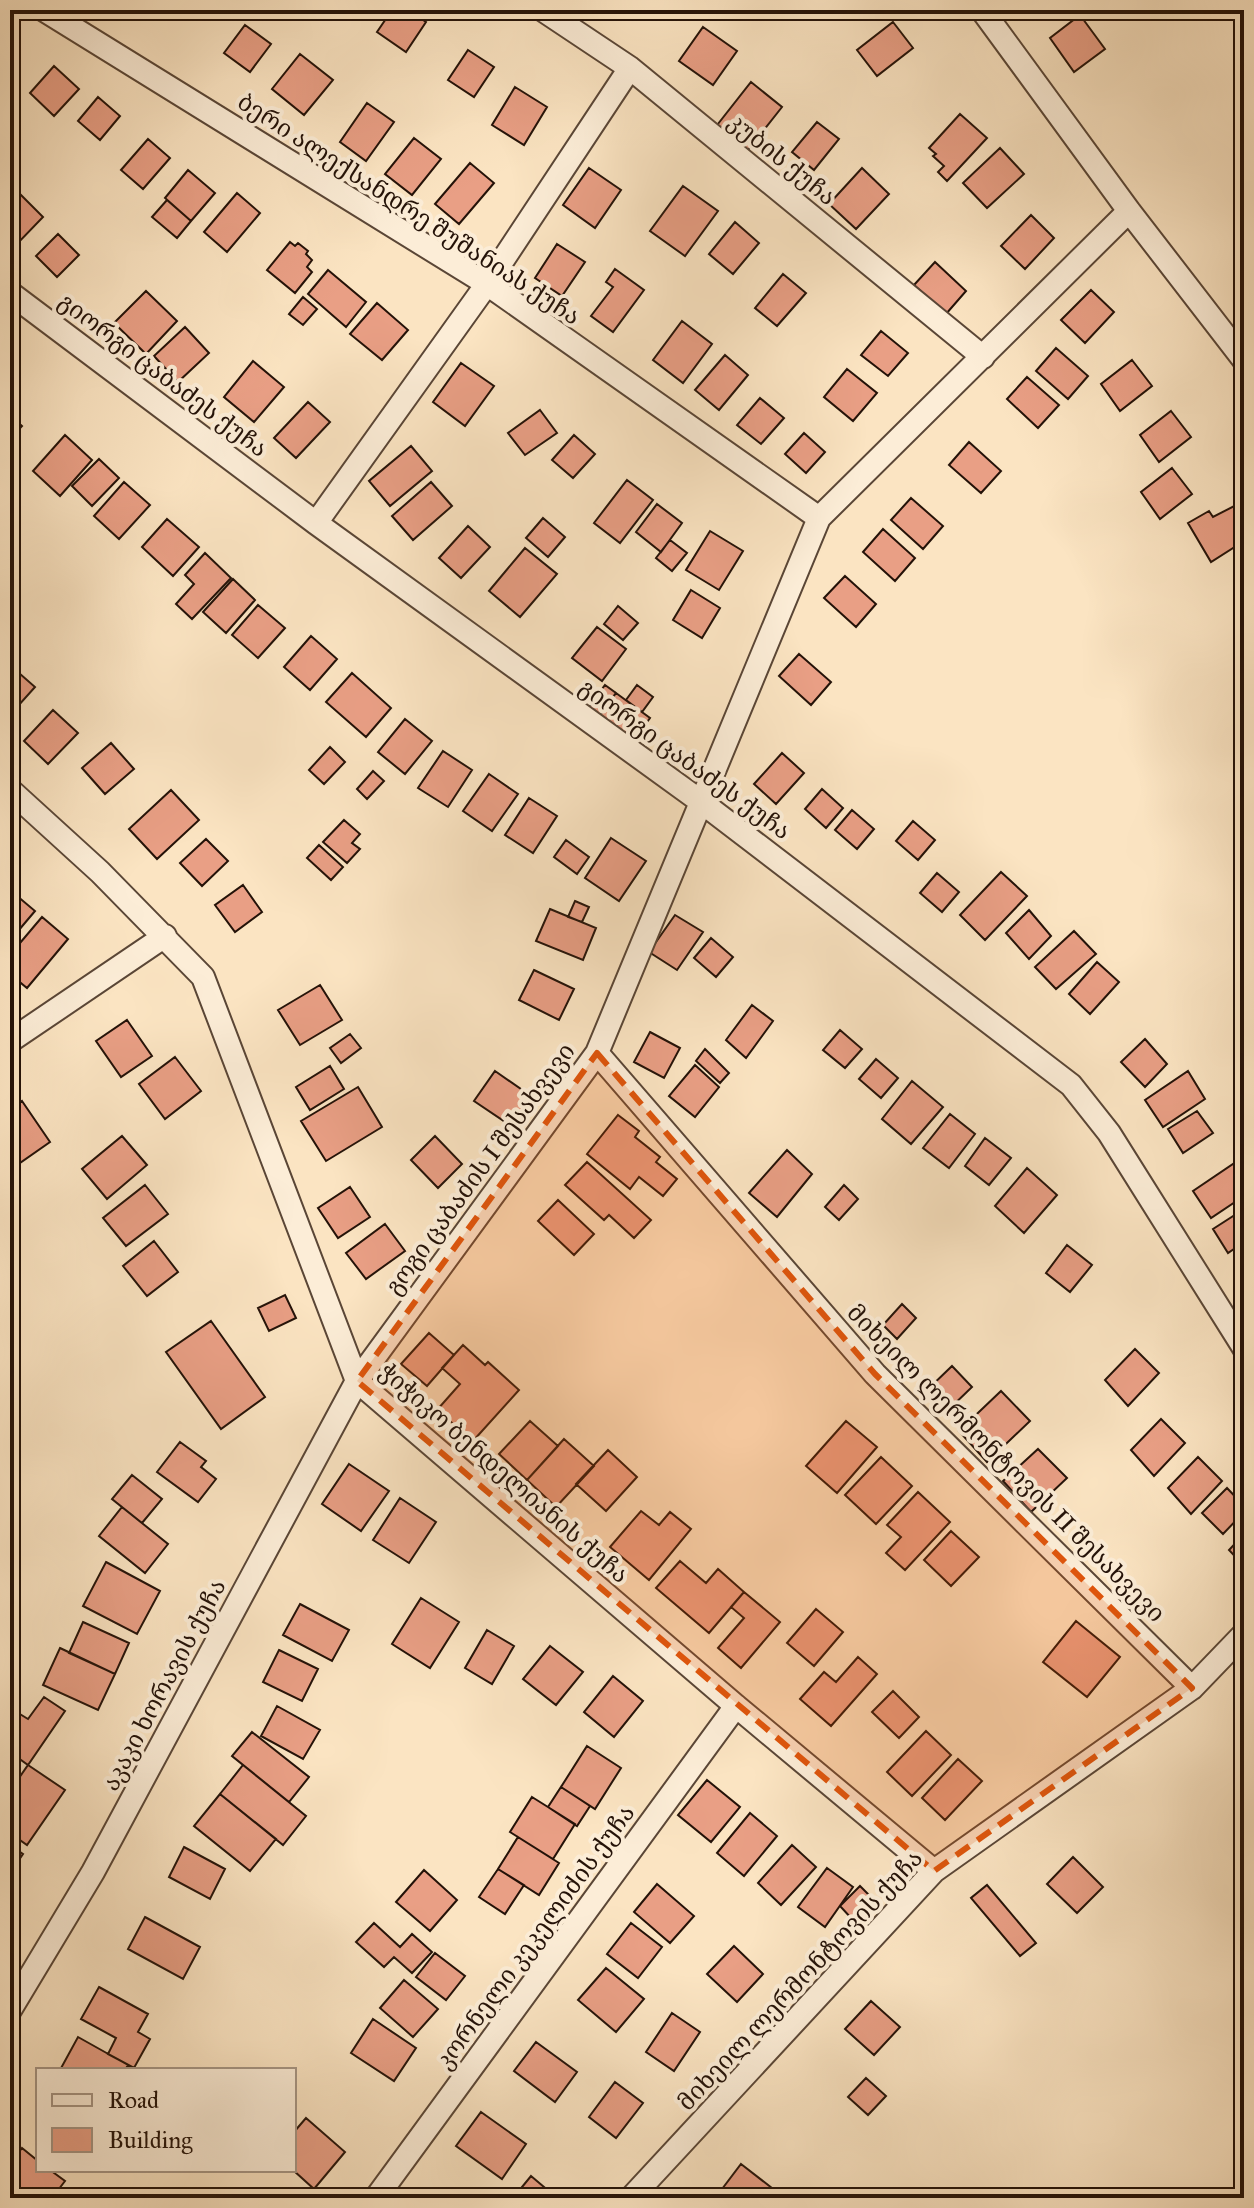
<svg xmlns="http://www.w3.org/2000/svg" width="1254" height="2208" viewBox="0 0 1254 2208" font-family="'IM FELL Great Primer','Noto Serif Georgian',serif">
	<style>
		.building { fill: #e99f85; stroke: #241208; stroke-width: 2 }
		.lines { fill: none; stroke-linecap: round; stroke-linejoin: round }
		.minor-casing { stroke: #5a4636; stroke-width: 26 }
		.minor { stroke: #fcedd7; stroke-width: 22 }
		.marked { fill: #de550c; fill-opacity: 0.2; stroke: #de550c; stroke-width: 6; stroke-dasharray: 16 10; stroke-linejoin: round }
		.labels { text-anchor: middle; stroke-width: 8; stroke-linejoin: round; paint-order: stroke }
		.street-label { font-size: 24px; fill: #241208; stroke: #fcedd7 }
	</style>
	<rect width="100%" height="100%" fill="#fbe4c2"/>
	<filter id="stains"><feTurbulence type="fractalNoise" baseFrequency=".0025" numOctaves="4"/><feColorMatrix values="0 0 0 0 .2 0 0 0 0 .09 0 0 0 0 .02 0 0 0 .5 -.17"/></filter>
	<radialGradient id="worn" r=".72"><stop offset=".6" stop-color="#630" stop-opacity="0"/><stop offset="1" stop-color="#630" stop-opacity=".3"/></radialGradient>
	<path class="building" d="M392,10H408L426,22L406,52L377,32Z
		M563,10H587L579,21Z
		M1080,15L1105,49L1074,72L1050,38Z
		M893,22L913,48L877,76L857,50Z
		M245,25L271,44L250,72L224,53Z
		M703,27L737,51L713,85L679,61Z
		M468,50L494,67L474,97L448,80Z
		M300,54L333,80L304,115L272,89Z
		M54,66L79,89L54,116L30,93Z
		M751,82L782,107L745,154L714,129Z
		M515,87L547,107L524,145L492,125Z
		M98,97L120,116L100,140L78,121Z
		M367,103L394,122L366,161L340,142Z
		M960,114L987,138L947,181L938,172L944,166L933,156L936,154L929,148Z
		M817,122L839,139L814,170L792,152Z
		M414,138L441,159L412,195L385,174Z
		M148,139L170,158L143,189L121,170Z
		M1000,148L1024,174L987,208L963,183Z
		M470,163L494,183L459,224L435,204Z
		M589,168L621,190L595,228L563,205Z
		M862,168L889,194L856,229L829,204Z
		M188,170L215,193L191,221L165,198Z
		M683,186L718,211L685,256L650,231Z
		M19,193L43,217L17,244L10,238V202Z
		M237,193L260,213L227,252L204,232Z
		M167,200L191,221L177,238L152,217Z
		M1031,215L1054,238L1025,269L1001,246Z
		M735,222L759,243L733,274L709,254Z
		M58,234L79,255L57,277L36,256Z
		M290,242L295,246L298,243L308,251L306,254L312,260L307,267L312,272L295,293L267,270Z
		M557,244L585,262L562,296L535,278Z
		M935,262L966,291L946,314L914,285Z
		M615,269L644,290L613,332L591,316L613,287L606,282Z
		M328,270L366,302L346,327L308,294Z
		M783,274L806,293L777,326L755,308Z
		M1091,290L1114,312L1085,343L1061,320Z
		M146,291L177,321L146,354L114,323Z
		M303,297L317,309L303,325L289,314Z
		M377,303L408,330L382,360L350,334Z
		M682,321L712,344L683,383L653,360Z
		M185,327L209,353L178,382L154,356Z
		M881,331L908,353L888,376L861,355Z
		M1056,348L1088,376L1068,399L1036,371Z
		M725,355L748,375L719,410L695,390Z
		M1132,360L1152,386L1120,411L1101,384Z
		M253,361L284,387L254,422L224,397Z
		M461,363L494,386L465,426L433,402Z
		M847,369L877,393L853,421L824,397Z
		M1027,377L1059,405L1038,428L1007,399Z
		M760,398L784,418L761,444L737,425Z
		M308,402L330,422L296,458L274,438Z
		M540,410L557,433L525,455L508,433Z
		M1171,411L1191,437L1159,462L1140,435Z
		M10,415L22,426L10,439Z
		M804,433L825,452L806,473L785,454Z
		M65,435L92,460L60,496L33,471Z
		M574,435L595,454L573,478L552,460Z
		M969,442L1001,471L981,493L949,465Z
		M411,446L432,471L390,506L369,481Z
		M99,459L119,478L92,506L72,486Z
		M1172,468L1192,494L1160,519L1141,492Z
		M627,480L653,500L620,543L594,523Z
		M124,482L150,505L119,539L94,516Z
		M431,482L452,506L413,540L392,516Z
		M911,498L943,526L923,549L891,520Z
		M1244,501V541L1211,562L1188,523L1209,511L1213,517Z
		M657,504L682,523L661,552L636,532Z
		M543,518L565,537L548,557L526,538Z
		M167,519L199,547L173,576L142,547Z
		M468,526L490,547L461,578L439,558Z
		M883,529L915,558L895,581L863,552Z
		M710,531L743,551L719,590L686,570Z
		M670,540L687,553L672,571L656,558Z
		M525,548L557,574L520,617L489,591Z
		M205,553L231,578L192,619L176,604L194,584L185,575Z
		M1244,571V594L1238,574Z
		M845,576L876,604L856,627L824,598Z
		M233,579L255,600L226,633L203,612Z
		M691,590L720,608L702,638L673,620Z
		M258,605L285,628L258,658L232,635Z
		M618,606L638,623L623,640L604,624Z
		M597,627L626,649L602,681L572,658Z
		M311,636L337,659L310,690L284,667Z
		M799,654L831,682L811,705L779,676Z
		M11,666L35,687L10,715V667Z
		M352,673L391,708L366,737L326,702Z
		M605,685L616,693L597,719L586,711Z
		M637,685L653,697L642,712L626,700Z
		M616,693L650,718L631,744L597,719Z
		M53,710L78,733L48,764L24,741Z
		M405,719L432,741L405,774L378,752Z
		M111,743L134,769L105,794L82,768Z
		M330,747L345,762L324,784L309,770Z
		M443,751L472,770L448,807L418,788Z
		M782,753L804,773L776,804L754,784Z
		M373,771L384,781L367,799L357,789Z
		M489,774L518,794L492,831L463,811Z
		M822,789L843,808L826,828L805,809Z
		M171,790L199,820L157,859L129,829Z
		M529,798L557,816L533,853L505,835Z
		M852,810L874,829L857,849L835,830Z
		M344,820L360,834L352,843L360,849L347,863L323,842Z
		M913,821L935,840L918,860L896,841Z
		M611,838L646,861L619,901L585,878Z
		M206,839L228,861L202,886L180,863Z
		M566,840L589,857L577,874L554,857Z
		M319,845L343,867L331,880L307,858Z
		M1001,872L1027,896L985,940L960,915Z
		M937,873L959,892L942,912L920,893Z
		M243,885L262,912L235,932L215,905Z
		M10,890L35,911L13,937L20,943L42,917L68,939L27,988L10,974Z
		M575,901L589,907L582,922L568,917Z
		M550,909L596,928L583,960L536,941Z
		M1029,910L1051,936L1029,959L1006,933Z
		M675,915L703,932L677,970L649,952Z
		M1074,931L1096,954L1056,989L1035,967Z
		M711,938L733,957L716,977L694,958Z
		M1097,962L1119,982L1090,1014L1069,994Z
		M534,970L574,989L559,1020L519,1000Z
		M320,985L342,1020L300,1045L278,1010Z
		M752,1005L773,1021L746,1058L726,1040Z
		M127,1020L152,1056L121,1077L96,1041Z
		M840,1030L862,1049L845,1068L823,1050Z
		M650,1032L680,1048L664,1078L634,1062Z
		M350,1034L361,1048L341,1063L330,1048Z
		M1145,1039L1167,1064L1145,1087L1121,1062Z
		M705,1049L729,1073L720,1083L696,1061Z
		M175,1057L201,1091L165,1119L139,1084Z
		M876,1059L898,1078L881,1098L859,1079Z
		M695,1065L719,1087L695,1117L669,1096Z
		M330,1066L344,1089L310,1110L296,1087Z
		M495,1071L531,1096L511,1126L474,1101Z
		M1188,1071L1205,1099L1163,1127L1145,1100Z
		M912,1081L943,1107L911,1144L882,1119Z
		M358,1087L382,1127L326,1161L301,1121Z
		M22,1101L50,1142L17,1165L10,1155V1109Z
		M1197,1111L1213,1133L1183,1153L1168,1129Z
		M950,1114L975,1134L949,1168L923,1148Z
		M618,1115L639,1131L635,1137L660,1157L656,1162L677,1179L663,1196L639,1177L630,1189L587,1154Z
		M122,1136L147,1165L107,1199L82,1169Z
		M435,1136L462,1164L438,1188L411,1160Z
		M985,1138L1011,1158L989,1185L965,1166Z
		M787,1150L812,1174L777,1217L749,1193Z
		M587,1162L651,1220L634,1238L609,1215L604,1220L565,1185Z
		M1236,1162L1244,1174V1196L1211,1218L1193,1191Z
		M1027,1168L1057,1195L1024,1233L995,1206Z
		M145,1185L168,1214L126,1246L103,1218Z
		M844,1185L858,1199L839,1220L825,1207Z
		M350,1187L370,1217L338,1238L318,1208Z
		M558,1200L594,1234L574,1255L538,1221Z
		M1241,1211L1244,1214V1242L1228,1253L1213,1229Z
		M385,1224L405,1251L366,1279L346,1253Z
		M154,1241L178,1272L147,1296L123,1266Z
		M1067,1245L1092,1265L1070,1292L1046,1273Z
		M1244,1259V1278L1236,1264Z
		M285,1295L296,1318L269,1331L258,1308Z
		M902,1304L916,1318L897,1339L883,1325Z
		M211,1321L265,1397L221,1429L166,1352Z
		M429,1333L454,1355L427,1386L401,1364Z
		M463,1345L485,1365L488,1362L519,1390L473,1441L437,1410L460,1384L442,1368Z
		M1135,1349L1159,1373L1128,1406L1105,1380Z
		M952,1366L972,1387L945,1413L925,1392Z
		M1001,1391L1030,1421L987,1462L959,1431Z
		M1161,1419L1185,1443L1154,1476L1131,1450Z
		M530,1421L558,1446L527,1480L499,1454Z
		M846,1421L877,1447L837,1493L806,1466Z
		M564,1439L594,1466L556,1507L527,1480Z
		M180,1442L206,1461L201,1467L216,1479L198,1502L157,1472Z
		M1038,1449L1067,1478L1031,1512L1003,1481Z
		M608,1450L637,1477L606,1511L576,1484Z
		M881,1457L912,1486L876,1524L845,1495Z
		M1198,1457L1222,1481L1191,1514L1168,1488Z
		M349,1464L389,1491L361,1531L322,1504Z
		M132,1475L162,1499L142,1523L112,1499Z
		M1227,1488L1244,1506V1512L1223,1534L1202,1513Z
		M918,1492L950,1522L905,1570L886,1553L901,1537L887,1525Z
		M400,1498L436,1522L409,1563L373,1540Z
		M122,1507L168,1544L145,1573L99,1536Z
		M641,1511L659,1525L670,1512L691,1529L649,1580L610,1547Z
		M951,1531L979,1557L951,1586L924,1560Z
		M1244,1534V1566L1229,1550Z
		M680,1561L706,1583L718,1569L744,1592L709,1633L656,1588Z
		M106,1562L160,1591L137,1634L83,1606Z
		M744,1592L780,1622L741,1668L718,1648L744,1618L731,1607Z
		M421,1598L459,1622L430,1668L392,1644Z
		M300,1604L349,1630L332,1661L283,1635Z
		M816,1609L843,1632L814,1666L787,1643Z
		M1076,1621L1120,1657L1087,1697L1043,1662Z
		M83,1622L129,1643L115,1674L69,1653Z
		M487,1630L514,1646L492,1684L465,1668Z
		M550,1646L583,1672L556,1705L523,1679Z
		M60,1648L115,1674L98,1710L43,1685Z
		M279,1650L318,1669L302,1701L263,1682Z
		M858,1657L877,1674L831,1726L800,1699L824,1672L836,1682Z
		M613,1676L643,1701L614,1737L584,1712Z
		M893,1691L919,1717L899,1738L872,1712Z
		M44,1697L65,1711L28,1765L10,1752V1708L28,1719Z
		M277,1706L320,1730L303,1759L261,1736Z
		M926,1731L951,1755L912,1796L887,1772Z
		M252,1732L309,1777L289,1802L232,1756Z
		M587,1746L621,1768L595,1809L561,1787Z
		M958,1759L982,1781L945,1820L922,1798Z
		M28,1765L65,1790L27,1845L10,1833V1791Z
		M243,1765L306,1816L283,1845L220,1794Z
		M707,1780L740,1807L711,1842L678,1815Z
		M561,1787L590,1806L577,1826L548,1807Z
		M220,1794L276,1839L250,1871L194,1826Z
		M532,1797L575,1824L553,1859L510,1832Z
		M750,1813L777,1836L744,1876L717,1853Z
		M518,1837L559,1863L539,1895L498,1869Z
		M10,1845L23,1854L10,1873Z
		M792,1845L816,1867L781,1905L758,1883Z
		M184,1847L225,1869L210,1899L169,1877Z
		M1073,1857L1103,1887L1077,1913L1047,1884Z
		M827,1868L853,1887L825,1927L798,1907Z
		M498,1869L524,1885L505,1914L479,1897Z
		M424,1870L457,1900L430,1931L396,1902Z
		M657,1884L694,1916L670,1943L634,1912Z
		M987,1885L1036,1943L1020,1956L971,1898Z
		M860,1886L872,1898L852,1919L840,1906Z
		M145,1917L200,1947L183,1979L128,1949Z
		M374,1923L400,1947L412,1934L432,1952L412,1973L394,1957L384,1967L356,1942Z
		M631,1923L662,1947L638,1978L607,1954Z
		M734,1946L763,1974L737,2002L707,1974Z
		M435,1953L465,1976L446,2000L416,1977Z
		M606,1968L644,1999L616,2032L578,2000Z
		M404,1980L438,2009L413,2037L380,2008Z
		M99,1987L148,2014L138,2032L150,2039L134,2068L108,2054L116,2038L81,2019Z
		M871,2001L900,2027L874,2055L845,2029Z
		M672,2013L700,2032L674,2071L646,2052Z
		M373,2019L416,2048L394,2081L351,2053Z
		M78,2037L128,2065L125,2070H60Z
		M536,2042L577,2072L555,2102L514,2071Z
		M866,2078L886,2096L868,2115L848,2097Z
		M615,2082L643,2103L616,2138L589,2117Z
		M481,2112L526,2144L502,2179L456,2146Z
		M306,2118L345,2152L314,2189L293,2170L294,2132Z
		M22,2148L38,2161V2170H50L65,2181L52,2198L39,2189L31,2198L10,2182V2164Z
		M741,2164L777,2192L773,2198H725L719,2193Z
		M531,2176L557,2198H513Z"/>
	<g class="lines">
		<defs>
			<path id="minor" d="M44,10L487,284L819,518
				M543,10L630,68L983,357
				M982,10L1129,211L1244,360
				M10,293L316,523L700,801L1071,1085L1109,1133L1244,1348
				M316,523L487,284L630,68
				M10,790L100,872L203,977L357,1381L736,1706L934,1871
				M10,1041L165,936
				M597,1053L875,1374L1192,1688
				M10,2010L93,1872L357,1381L597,1053L819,518L1129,211
				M376,2198L736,1706
				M631,2198L934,1871L1192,1688L1244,1634"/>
		</defs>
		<use href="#minor" class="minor-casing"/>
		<use href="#minor" class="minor"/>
	</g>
	<path class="marked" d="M597,1053L875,1374L1192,1688L934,1871L357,1381Z"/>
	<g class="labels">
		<g class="street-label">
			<text transform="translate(782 159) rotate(39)" y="8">კუბის ქუჩა</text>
			<text transform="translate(409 209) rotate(33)" y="8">ბერი ალექსანდრე შუშანიას ქუჩა</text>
			<text transform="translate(163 375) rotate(37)" y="8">გიორგი ცაბაძეს ქუჩა</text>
			<text transform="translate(685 759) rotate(36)" y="8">გიორგი ცაბაძეს ქუჩა</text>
			<text transform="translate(480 1169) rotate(-54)" y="8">გოგი ცაბაძის I შესახვევი</text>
			<text transform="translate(1006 1463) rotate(45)" y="8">მიხეილ ლერმონტოვის II შესახვევი</text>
			<text transform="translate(504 1473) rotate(41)" y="8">ჭიჭიკო ბენდელიანის ქუჩა</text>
			<text transform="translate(164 1685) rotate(-62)" y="8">აკაკი ხორავის ქუჩა</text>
			<text transform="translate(535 1937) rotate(-54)" y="8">კორნელი კეკელიძის ქუჩა</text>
			<text transform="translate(800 1980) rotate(-47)" y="8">მიხეილ ლერმონტოვის ქუჩა</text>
		</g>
	</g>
	<rect width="1254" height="2208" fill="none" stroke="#fbe4c2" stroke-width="40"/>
	<rect x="12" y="12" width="1230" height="2184" fill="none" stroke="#241208" stroke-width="4"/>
	<rect x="20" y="20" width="1214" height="2168" fill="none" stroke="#241208" stroke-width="2"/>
	<rect x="36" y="2068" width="260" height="104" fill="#fcedd7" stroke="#a69584" stroke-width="2"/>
	<rect x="52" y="2094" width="40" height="12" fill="#fcedd7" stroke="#a69584" stroke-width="2"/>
	<text x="108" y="2108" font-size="24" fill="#241208">Road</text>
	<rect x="52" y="2128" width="40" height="24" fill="#e99f85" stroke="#a69584" stroke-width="2"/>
	<text x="108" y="2148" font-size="24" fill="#241208">Building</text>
	<rect width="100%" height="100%" filter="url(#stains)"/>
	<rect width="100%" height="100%" fill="url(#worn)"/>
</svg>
